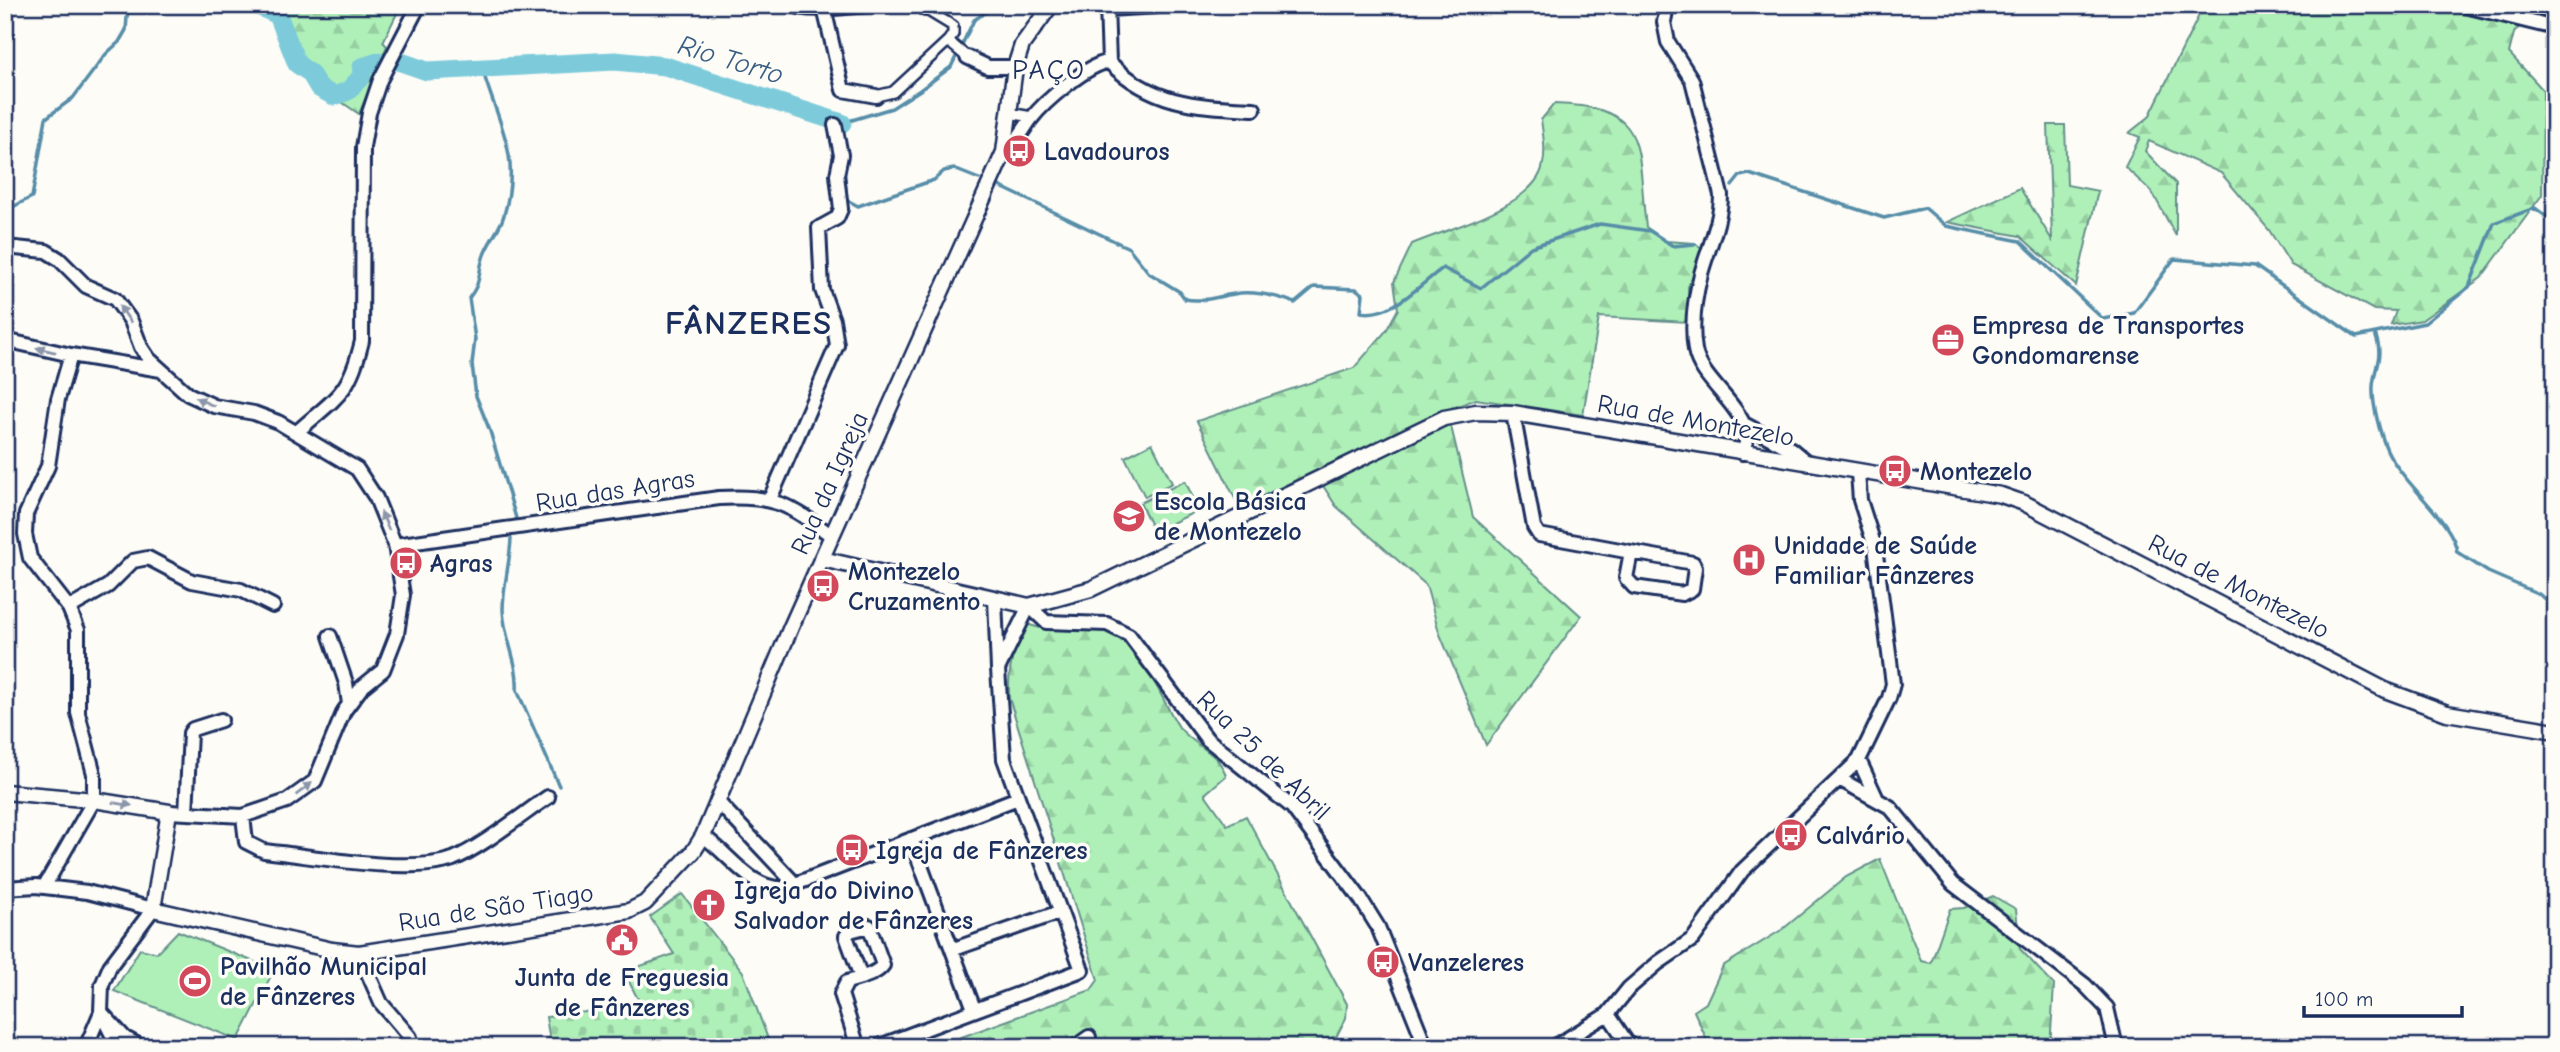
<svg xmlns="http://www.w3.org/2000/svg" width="2560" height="1052" viewBox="0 0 2560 1052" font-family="'Comic Neue',sans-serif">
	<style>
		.forest { fill: url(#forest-firs); stroke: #65908b; stroke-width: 2 }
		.cemetery { fill: url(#cemetery-stones); stroke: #65908b; stroke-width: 2 }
		.park { fill: #aff0b8; stroke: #65908b; stroke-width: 2 }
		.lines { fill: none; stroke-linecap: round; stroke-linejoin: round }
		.stream { stroke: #568da8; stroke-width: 3.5 }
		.river { stroke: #7dcbda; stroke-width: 19 }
		.pedestrian-casing { stroke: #1b2f5e; stroke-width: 14 }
		.minor-casing { stroke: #1b2f5e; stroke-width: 18 }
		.tertiary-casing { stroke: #1b2f5e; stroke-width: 19 }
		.pedestrian { stroke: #fdfcf7; stroke-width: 9 }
		.minor { stroke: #fdfcf7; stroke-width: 12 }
		.tertiary { stroke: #fdfcf7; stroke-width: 14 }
		.oneway { fill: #8c96aa }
		.labels { text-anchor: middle; stroke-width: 7; stroke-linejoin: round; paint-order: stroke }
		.poi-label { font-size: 26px; font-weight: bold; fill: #1b2f5e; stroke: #fdfcf7; text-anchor: start }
		.street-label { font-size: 26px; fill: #1b2f5e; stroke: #fdfcf7 }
		.water-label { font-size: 28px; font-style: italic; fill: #385e83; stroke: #fdfcf7 }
		.neighbourhood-label { font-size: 28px; letter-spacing: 2px; fill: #1b2f5e; stroke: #fdfcf7 }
		.district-label { font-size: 33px; font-weight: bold; letter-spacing: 2px; fill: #1b2f5e; stroke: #fdfcf7 }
	</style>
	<defs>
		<pattern id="forest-firs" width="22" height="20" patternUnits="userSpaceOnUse" patternTransform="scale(1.75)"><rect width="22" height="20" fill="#aff0b8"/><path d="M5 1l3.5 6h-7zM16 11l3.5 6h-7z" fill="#96cea1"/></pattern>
		<pattern id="cemetery-stones" width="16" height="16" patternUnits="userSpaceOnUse" patternTransform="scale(1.75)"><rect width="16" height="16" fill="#aff0b8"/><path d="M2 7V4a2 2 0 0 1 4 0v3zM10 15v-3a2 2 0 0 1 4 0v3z" fill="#96cea1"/></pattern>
	</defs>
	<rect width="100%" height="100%" fill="#fdfcf7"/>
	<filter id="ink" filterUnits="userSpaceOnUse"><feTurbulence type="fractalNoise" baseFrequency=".0143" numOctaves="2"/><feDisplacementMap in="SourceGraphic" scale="14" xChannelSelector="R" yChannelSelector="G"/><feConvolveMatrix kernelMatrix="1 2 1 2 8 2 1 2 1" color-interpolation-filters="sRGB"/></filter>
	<g filter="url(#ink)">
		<path class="forest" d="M275,5H401L383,42L387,46L359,114L330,94L284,36Z
			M2204,5H2538L2514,33L2509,53L2543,90L2542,195L2481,278L2422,320L2391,325L2396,311L2374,310L2291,265L2269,230L2221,173L2149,141L2145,151L2176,184V236L2152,192L2125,167L2140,137L2129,133L2149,117Z
			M1554,104C1653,106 1636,149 1646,227L1666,241L1695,243L1704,250L1688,287V322L1599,317L1583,415L1476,399L1447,410L1473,517L1581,616L1486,745L1439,632L1426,585L1336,506L1320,481L1247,523L1197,421L1354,368L1386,331L1398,309L1394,282L1412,244C1447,229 1537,206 1543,164C1546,150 1543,134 1541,120Z
			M2048,125H2065L2067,185L2098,191L2076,286L2020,236L1947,222L2020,188L2052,240Z
			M1027,624C1056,635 1088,624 1117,634C1139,641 1165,707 1179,727C1193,746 1219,751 1226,776L1205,794L1227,825L1246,816L1347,1004L1346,1018L1336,1037L1290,1047H934L1091,990L1098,980L1009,698C1008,669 1012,650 1027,624Z
			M1880,859L1921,961L1931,963L1950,909L1964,908L1993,896L2016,909L2020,949L2054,985L2050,1047H1710L1694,1011L1706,1003L1723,966L1783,929L1846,877Z"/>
		<path class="cemetery" d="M682,894L743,972L771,1047H551L546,1017L641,1005L624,972L674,954L650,917Z"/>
		<path class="park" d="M1152,443L1172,483L1145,497L1125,457Z
			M1185,481L1199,510L1154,532L1140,503Z
			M178,931L274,970L238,1040L114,991L140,949L157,953Z"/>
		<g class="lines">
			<path class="stream" d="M482,68C498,124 522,154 504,215C500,230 487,243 483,258C477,277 482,281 469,298L475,339L472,364L476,396L490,431L516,518
				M846,155L842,123L892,108L920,90L951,67L974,20L997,5
				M844,169L847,200L858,206L934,180L944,171L954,169L979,179
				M997,185L1129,248L1149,273L1180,292L1185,299C1204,303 1222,295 1240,293C1260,292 1277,296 1295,303L1314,287L1356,289L1363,294L1361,312C1392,318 1420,284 1443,268L1481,288L1531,247L1600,224L1650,231L1673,246L1695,244
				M1732,186L1740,176L1749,174L1884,218L1925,208L1946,226L2020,241L2103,319L2134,313L2174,259L2255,266L2356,337L2425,323L2469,287L2494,223L2535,208L2555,223
				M5,211L32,197L46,118L73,98L106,54L119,42L126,30L128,5
				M2375,334C2384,357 2375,364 2373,386C2372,404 2380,434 2387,450C2402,483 2454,522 2457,552L2488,572L2539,594L2555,609
				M511,539C510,562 503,587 503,610C504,638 519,663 517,690L559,786"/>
			<path class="river" d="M256,5L278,15L297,64L310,73L319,88L334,96L348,91L362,76V67L378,62
				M401,62L427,71L615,61L665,66L842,123"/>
			<defs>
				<path id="pedestrian" d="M925,9L953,26V34L948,41
					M876,96L893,92L948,41L967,57
					M1009,113L1032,117"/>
				<path id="minor" d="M794,5C806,13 851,6 868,5
					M920,5L925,9
					M1107,5L1109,62C1153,105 1196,106 1254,109
					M1667,5L1664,22L1668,42L1692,80L1721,195C1721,223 1708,248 1701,274C1695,297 1691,326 1695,350C1701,386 1761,414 1743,453
					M2461,5L2555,28
					M824,8L843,90L876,96
					M1108,9L1176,5
					M967,57L988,67H1015
					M1004,152C1017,143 1022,131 1031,119C1044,102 1089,63 1109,62
					M5,247L46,251L59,259L86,286L115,299L131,321L141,347L149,359L188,394L214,406L254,413L278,422L357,469L376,498L395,545L403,595L397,634L383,670L362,687L344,711L315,781L287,801L243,816L169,812
					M5,340L71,355L161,370
					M1513,413L1534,527L1539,535L1631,552
					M1744,424L1791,449L1809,464
					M298,431C336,397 349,395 362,341L363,147L369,113L380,80L419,5
					M770,499L837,345L833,320L822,290L819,228L837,218L841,209L837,175L841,155L835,125
					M395,545L719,498C775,495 788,504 832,536
					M1631,552L1693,563L1695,568L1692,589L1682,594L1634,587L1626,578Z
					M995,599L998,669L1029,606L1046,622L1107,624L1129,635L1207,739L1292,807L1360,898L1378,927L1426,1047
					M69,608L108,586L133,561L148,558L192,581L241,590L273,606
					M330,636L346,683L349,704
					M1859,760L1876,797
					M1841,780L1890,807L1953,884L2085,985L2107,1008L2116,1047
					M717,801L795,884
					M186,813L190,733L193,729L221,720
					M243,816L246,842L264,851C313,856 408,875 453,859C479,849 523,814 548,797
					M703,836C730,854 751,891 785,888L1018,798
					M911,839L974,1009
					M44,887L94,800V774L78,713V630L69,608L30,558L25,534L26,514L48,466L58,399L71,355
					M5,888L36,886L87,892L153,909L110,966L102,985L101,1012L86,1047
					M954,949L1060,912
					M359,953L381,1003L410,1037
					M101,1012L125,1038L142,1047
					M1608,1014L1630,1047
					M107,1025L118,1047
					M858,1047L841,994L847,982C859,978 876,975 883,965L869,926L850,931L846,936L861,977
					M877,1047L1082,970L1004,759L998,669
					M1075,1047L1089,1037
					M1554,1047L1608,1014L1629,988L1658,963L1693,939L1742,871L1859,760L1889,698L1893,684L1875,547L1860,500L1858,473"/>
				<path id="tertiary" d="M822,559L1029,606L1091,589L1444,418L1476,412L1513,413L2001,495L2024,503L2385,690L2447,713L2555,731
					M5,792L94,800L169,812L153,909L332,950L359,953L629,911L645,903L693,852L703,836L791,627L1004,152L1015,67L1022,45L1051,5"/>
			</defs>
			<use href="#pedestrian" class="pedestrian-casing"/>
			<use href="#minor" class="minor-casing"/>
			<use href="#tertiary" class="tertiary-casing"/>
			<use href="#pedestrian" class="pedestrian"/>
			<use href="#minor" class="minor"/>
			<use href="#tertiary" class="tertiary"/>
		</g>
		<defs><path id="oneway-solid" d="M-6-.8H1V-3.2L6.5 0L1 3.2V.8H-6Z" transform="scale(1.75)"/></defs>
		<g class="oneway">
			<use href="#oneway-solid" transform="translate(125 314) rotate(-125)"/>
			<use href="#oneway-solid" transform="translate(46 350) rotate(-167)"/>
			<use href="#oneway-solid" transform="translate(205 402) rotate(-156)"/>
			<use href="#oneway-solid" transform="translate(385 521) rotate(-113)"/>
			<use href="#oneway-solid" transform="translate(304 789) rotate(-38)"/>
			<use href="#oneway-solid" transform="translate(122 804) rotate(9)"/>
		</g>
	</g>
	<defs>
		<symbol id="bus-disc" viewBox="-11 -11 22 22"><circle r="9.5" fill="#d1495b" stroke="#fdfcf7"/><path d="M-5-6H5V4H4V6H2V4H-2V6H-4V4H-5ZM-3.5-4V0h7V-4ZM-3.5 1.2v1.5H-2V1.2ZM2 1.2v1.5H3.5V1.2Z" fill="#fff"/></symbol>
		<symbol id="office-disc" viewBox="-11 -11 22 22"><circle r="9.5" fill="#d1495b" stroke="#fdfcf7"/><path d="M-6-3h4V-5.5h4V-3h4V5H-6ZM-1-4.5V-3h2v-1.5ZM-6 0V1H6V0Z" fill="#fff"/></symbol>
		<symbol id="school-disc" viewBox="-11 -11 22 22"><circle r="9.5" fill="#d1495b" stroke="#fdfcf7"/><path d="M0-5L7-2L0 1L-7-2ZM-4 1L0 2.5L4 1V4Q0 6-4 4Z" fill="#fff"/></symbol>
		<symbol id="hospital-disc" viewBox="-11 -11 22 22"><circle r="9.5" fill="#d1495b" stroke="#fdfcf7"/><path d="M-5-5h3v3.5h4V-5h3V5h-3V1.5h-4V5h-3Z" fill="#fff"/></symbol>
		<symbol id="church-disc" viewBox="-11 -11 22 22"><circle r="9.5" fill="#d1495b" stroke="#fdfcf7"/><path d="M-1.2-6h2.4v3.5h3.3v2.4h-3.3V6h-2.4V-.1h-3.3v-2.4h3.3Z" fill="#fff"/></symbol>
		<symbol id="civic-disc" viewBox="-11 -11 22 22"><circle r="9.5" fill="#d1495b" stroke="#fdfcf7"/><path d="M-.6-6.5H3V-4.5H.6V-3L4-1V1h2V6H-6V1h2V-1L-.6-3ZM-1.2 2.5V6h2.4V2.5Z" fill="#fff"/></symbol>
		<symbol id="stadium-disc" viewBox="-11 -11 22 22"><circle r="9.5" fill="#d1495b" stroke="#fdfcf7"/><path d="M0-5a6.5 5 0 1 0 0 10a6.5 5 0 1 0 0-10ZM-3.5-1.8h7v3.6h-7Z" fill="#fff"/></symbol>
	</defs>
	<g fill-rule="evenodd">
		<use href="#bus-disc" x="1000" y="132" width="38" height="38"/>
		<use href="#office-disc" x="1929" y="321" width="38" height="38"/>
		<use href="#bus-disc" x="1876" y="452" width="38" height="38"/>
		<use href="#school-disc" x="1110" y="497" width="38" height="38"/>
		<use href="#hospital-disc" x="1730" y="541" width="38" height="38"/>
		<use href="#bus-disc" x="387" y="544" width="38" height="38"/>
		<use href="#bus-disc" x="804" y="567" width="38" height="38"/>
		<use href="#bus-disc" x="1772" y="816" width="38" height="38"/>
		<use href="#bus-disc" x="833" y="831" width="38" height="38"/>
		<use href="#church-disc" x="690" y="886" width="38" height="38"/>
		<use href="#civic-disc" x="603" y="921" width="38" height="38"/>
		<use href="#bus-disc" x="1364" y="943" width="38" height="38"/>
		<use href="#stadium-disc" x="176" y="962" width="38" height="38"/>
	</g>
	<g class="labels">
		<g class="poi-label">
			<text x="1044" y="160">Lavadouros</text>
			<text x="1972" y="334">Empresa de Transportes<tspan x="1972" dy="30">Gondomarense</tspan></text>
			<text x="1920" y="480">Montezelo</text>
			<text x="1154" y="510">Escola Básica<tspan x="1154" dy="30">de Montezelo</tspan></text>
			<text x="1774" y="554">Unidade de Saúde<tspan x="1774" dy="30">Familiar Fânzeres</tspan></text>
			<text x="430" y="572">Agras</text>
			<text x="848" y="580">Montezelo<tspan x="848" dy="30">Cruzamento</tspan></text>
			<text x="1816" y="844">Calvário</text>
			<text x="876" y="859">Igreja de Fânzeres</text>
			<text x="734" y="899">Igreja do Divino<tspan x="734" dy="30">Salvador de Fânzeres</tspan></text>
			<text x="1408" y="971">Vanzeleres</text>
			<text x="220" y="975">Pavilhão Municipal<tspan x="220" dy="30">de Fânzeres</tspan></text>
			<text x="622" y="986" text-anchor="middle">Junta de Freguesia<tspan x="622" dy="30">de Fânzeres</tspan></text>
		</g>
		<g class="street-label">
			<text transform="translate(1696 420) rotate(10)" y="9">Rua de Montezelo</text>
			<text transform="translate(829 483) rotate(-66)" y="9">Rua da Igreja</text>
			<text transform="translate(615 490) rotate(-9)" y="9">Rua das Agras</text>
			<text transform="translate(2239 586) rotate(27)" y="9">Rua de Montezelo</text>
			<text transform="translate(1264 755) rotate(44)" y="9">Rua 25 de Abril</text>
			<text transform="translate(496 907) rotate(-9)" y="9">Rua de São Tiago</text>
		</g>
		<g class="water-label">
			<text transform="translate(731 59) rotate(17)" y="10">Rio Torto</text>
		</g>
		<g class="neighbourhood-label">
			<text x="1049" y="79">PAÇO</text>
		</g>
		<g class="district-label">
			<text x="749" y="334">FÂNZERES</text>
		</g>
	</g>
	<rect width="2560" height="1052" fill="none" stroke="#fdfcf7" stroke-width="28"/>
	<rect x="14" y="14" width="2532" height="1024" fill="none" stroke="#1b2f5e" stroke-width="2.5" filter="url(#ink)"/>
	<path d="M2304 1006v10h158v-10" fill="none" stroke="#1b2f5e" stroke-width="3.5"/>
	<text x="2315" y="1006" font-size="21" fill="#1b2f5e" stroke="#fdfcf7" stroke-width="5" paint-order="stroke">100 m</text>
</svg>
